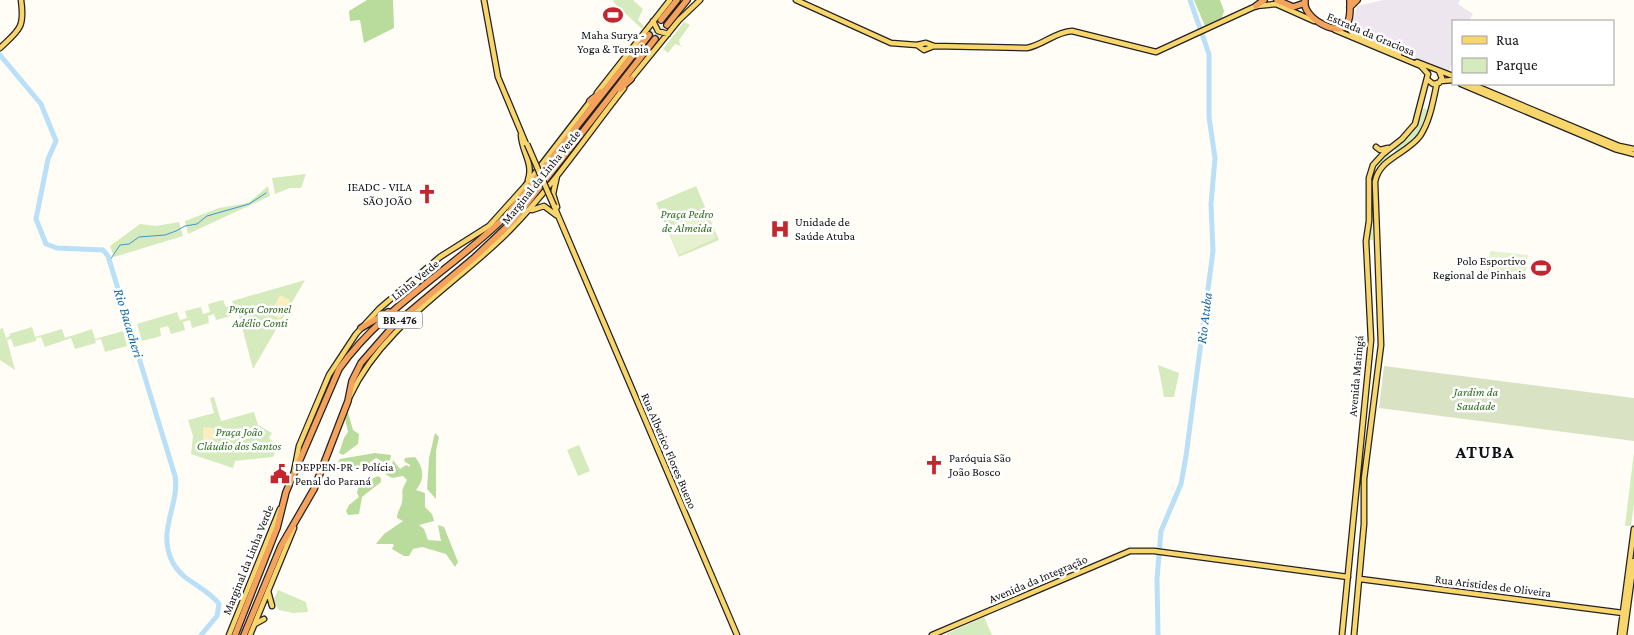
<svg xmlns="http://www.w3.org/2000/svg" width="1634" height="635" viewBox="0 0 1634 635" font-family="'Crimson Pro',serif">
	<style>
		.industrial { fill: #eee6ef }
		.green { fill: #d5ebbd }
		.forest { fill: #b9dc9c }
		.sand { fill: #fbeec1 }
		.cemetery { fill: #d9e3c4 }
		.pitch { fill: #e6f2cf }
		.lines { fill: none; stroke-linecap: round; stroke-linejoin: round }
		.stream { stroke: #3f96cf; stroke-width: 1 }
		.river { stroke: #b9e0f7; stroke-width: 5 }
		.highway-tunnel { stroke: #dbdad3; stroke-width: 5.5; stroke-dasharray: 5.5 3; stroke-linecap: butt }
		.major-casing { stroke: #222; stroke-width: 7 }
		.highway-casing { stroke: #222; stroke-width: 8 }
		.major { stroke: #f9d66b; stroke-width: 4.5 }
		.highway { stroke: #f5a25d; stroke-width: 5.5 }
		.major-bridge-casing { stroke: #222; stroke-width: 7; stroke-linecap: butt }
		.major-bridge { stroke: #f9d66b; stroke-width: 4.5 }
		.labels { text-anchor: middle; stroke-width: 5; stroke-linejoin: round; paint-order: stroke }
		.shield { fill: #fff; stroke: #585858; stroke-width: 1 }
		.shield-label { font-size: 11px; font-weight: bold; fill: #111 }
		.street-label { font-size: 12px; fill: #111; stroke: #fff }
		.poi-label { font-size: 12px; fill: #111; stroke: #fff; text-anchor: start }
		.park-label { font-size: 12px; font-style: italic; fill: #2f6b1f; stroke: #fff }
		.water-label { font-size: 14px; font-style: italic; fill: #1768a6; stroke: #fff }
		.district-label { font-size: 18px; font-weight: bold; letter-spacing: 1px; fill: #111; stroke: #fff }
	</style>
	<rect width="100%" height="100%" fill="#fffdf5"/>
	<path class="industrial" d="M1383,0H1460L1458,4L1473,14L1469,21H1453V63L1448,72L1354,32L1351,26L1357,6Z"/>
	<path class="green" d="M614,0H633L643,9L638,20L644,26L642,29L613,2Z
		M684,22L690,25L679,40L680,45L683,47L675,44L668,53L663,49Z
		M1424,108L1428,111L1417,136L1397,153L1394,148L1412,132Z
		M1388,151L1390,155L1378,166L1371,182L1373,240H1368C1369,208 1364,175 1388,151Z
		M306,174L301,188H290L275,194L272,178Z
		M268,186L270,196L188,234L185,221L219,208L248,203Z
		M696,186L719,240L679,257L656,203Z
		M179,222L183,236L114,257L110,246L140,224L156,226Z
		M305,280L253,369L237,308L230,310L231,316L216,320L214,314L208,316L209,323L192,328L190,320L183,322L185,330L171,334L168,326L160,328L161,336L142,341L137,324L177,312L180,320L187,318L185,311L201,307L203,314L210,312L208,304L223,300L226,307L233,305L232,301Z
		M32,327L35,337L62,329L65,338L92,329L95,339L123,331L127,346L105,352L101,339L95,340L96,343L75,349L71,338L45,347L41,337L36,338V341L14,347L11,339L7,340L15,370L0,360V329L3,328L6,338L10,336L9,334Z
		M1158,365L1179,373L1174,397H1164Z
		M214,397L221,421L254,412L258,425L272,433L269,438L278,446L273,457L235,461L233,468L191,454L193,436L188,420L214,413L210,398Z
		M579,445L590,471L578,476L567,450Z
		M1634,452V504L1631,526H1625Z
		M278,590L306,602L308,612L293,613L279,610L273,601Z
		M984,617L992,635H947L946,634Z"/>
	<path class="forest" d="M367,0H393L394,28L364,43L360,20L350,21L349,11Z
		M1194,0H1220L1224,11L1222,18L1205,26Z
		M348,412L353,430L359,434L358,444L343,455L339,453L344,438L348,432L344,414Z
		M435,433L439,437L436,451V499L427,489L429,458Z
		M375,453L391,455L390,460L383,462L376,458L370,462L369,465L354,466L338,462L340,459Z
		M415,457C424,468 425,479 416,490L425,493V507L432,514L434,521L419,525L424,529L428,540L441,541L438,525L444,527L458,562L455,567L446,554L422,547L413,549L409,556H404L392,549L394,545L393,544H376L384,534L403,521L397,518C397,511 401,508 402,502C404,489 399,495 407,480L403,476L392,478L385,474L395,471L392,465L393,460L400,469L406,465L410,467V465L404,461L405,458Z
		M378,476L381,478V482L362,497L359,514L348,515L346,511L349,505L359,497L357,493L359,485Z"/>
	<path class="sand" d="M280,295L290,300L280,319L270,314Z
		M203,427L214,428L213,443H203Z"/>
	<path class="cemetery" d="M1384,366L1634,398V441L1379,408Z"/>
	<path class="pitch" d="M704,211L716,238L679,255L667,227Z
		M1490,251L1528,255L1525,280L1487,275Z"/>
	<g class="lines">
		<path class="stream" d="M110,260L120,245L129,244L139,237L165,235L176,231L185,226L197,224L207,216L249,204L266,193"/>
		<path class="river" d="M0,55L41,104L56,141L48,159L36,219L46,244L57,248L103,250L108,256L175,476C180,505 156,531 173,563C183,582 207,587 219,604L217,616L201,635
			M1158,635L1157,579L1161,531L1181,484L1186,456L1213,251L1211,204L1215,158L1209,117V54L1190,0"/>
		<path class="highway-tunnel" d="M649,35L661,20
			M655,39L667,25"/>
		<defs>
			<path id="major" d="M484,0L498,77L526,144
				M796,0L891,43L917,45L926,43L934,46L1027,48C1043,45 1055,32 1072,31L1156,52L1256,6L1276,4L1314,21
				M653,21L658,31L668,34
				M1348,22L1349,28L1353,34L1399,54
				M1335,30L1421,66L1428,74
				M917,45L924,50L934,46
				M0,48C19,30 25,28 21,0
				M1417,62L1453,76
				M630,80L679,20L700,0
				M1428,80L1433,84L1439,83L1442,78L1439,71
				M1441,81L1453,80
				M1461,84L1615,149L1634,154
				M1471,84L1619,146L1634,149
				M597,93L670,0
				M521,134C521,151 534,163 528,180
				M1376,147L1380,150L1388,148
				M554,206L737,635
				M557,207L553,194L557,176
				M532,210L544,206L556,215
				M350,396C383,325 457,284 510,230C552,187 587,135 624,88
				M294,472L299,446L329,375L356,334L379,309L440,257L489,226L525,186L592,99
				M1360,579L1623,613
				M268,591L272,606
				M255,624L264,619
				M229,635L280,509
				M250,635L294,528
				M932,635L1130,551H1154L1348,577
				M1342,635L1371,340L1366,241L1369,221V178L1373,165L1383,154L1402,139L1415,124L1428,74
				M1354,635L1364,524V479L1381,345L1375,182C1379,158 1407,154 1420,136C1430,121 1433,101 1437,83
				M1620,635L1634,529
				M1624,635L1634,561"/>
			<path id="highway" d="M1277,0L1293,7L1305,3
				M1305,0C1301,18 1340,38 1347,24C1351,18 1350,7 1350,0
				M1256,6L1264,0
				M1350,7L1357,0
				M661,20L677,0
				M667,25L687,0
				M620,89L631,79
				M590,101L601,92
				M361,328L388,312
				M235,635L277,528L286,492L339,369C383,307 453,269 506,216L649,35
				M244,635L281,546L314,489L348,401L352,381L361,363L395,324L475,257L514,220L655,39"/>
		</defs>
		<use href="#major" class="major-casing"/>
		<use href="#highway" class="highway-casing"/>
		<use href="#major" class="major"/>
		<use href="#highway" class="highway"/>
		<defs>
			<path id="major-bridge" d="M527,144L554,206"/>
		</defs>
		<use href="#major-bridge" class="major-bridge-casing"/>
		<use href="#major-bridge" class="major-bridge"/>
	</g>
	<defs>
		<symbol id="stadium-bare" viewBox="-9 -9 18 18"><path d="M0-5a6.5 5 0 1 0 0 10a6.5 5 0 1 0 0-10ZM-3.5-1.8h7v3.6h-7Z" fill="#c4262e" stroke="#fff" stroke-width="2.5" paint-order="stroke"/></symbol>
		<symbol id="church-bare" viewBox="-9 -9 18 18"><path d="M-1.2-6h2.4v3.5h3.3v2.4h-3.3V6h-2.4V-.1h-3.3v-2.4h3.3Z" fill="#c4262e" stroke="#fff" stroke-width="2.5" paint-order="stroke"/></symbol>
		<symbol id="hospital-bare" viewBox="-9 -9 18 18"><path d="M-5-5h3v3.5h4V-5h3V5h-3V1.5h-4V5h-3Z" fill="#c4262e" stroke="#fff" stroke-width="2.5" paint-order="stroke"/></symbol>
		<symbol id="civic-bare" viewBox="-9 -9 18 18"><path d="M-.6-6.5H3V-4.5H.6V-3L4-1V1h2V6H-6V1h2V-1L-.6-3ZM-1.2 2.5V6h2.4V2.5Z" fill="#c4262e" stroke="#fff" stroke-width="2.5" paint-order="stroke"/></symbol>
	</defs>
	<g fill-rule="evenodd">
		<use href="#stadium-bare" x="599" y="1" width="28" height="28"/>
		<use href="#church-bare" x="413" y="180" width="28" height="28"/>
		<use href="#hospital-bare" x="766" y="215" width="28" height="28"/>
		<use href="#stadium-bare" x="1527" y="254" width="28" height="28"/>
		<use href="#church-bare" x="920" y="451" width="28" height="28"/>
		<use href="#civic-bare" x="266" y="460" width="28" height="28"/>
	</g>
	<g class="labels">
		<rect class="shield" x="377.5" y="311.5" width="45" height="17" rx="4"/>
		<g class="shield-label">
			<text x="400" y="324">BR-476</text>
		</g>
		<g class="street-label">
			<text transform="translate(1371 34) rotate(23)" y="4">Estrada da Graciosa</text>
			<text transform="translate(541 177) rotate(-51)" y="4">Marginal da Linha Verde</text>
			<text transform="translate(415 280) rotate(-39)" y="4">Linha Verde</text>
			<text transform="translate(1356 376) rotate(-85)" y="4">Avenida Maringá</text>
			<text transform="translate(669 451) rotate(67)" y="4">Rua Alberico Flores Bueno</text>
			<text transform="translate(248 560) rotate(-68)" y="4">Marginal da Linha Verde</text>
			<text transform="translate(1038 579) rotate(-23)" y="4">Avenida da Integração</text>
			<text transform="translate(1493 586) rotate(7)" y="4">Rua Aristides de Oliveira</text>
		</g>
		<g class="poi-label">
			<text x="613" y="39" text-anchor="middle">Maha Surya -<tspan x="613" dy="14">Yoga &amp; Terapia</tspan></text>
			<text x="412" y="191" text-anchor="end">IEADC - VILA<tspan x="412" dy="14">SÃO JOÃO</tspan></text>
			<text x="795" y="226">Unidade de<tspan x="795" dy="14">Saúde Atuba</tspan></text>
			<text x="1526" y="265" text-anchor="end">Polo Esportivo<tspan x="1526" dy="14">Regional de Pinhais</tspan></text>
			<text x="949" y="462">Paróquia São<tspan x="949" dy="14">João Bosco</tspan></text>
			<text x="295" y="471">DEPPEN-PR - Polícia<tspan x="295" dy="14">Penal do Paraná</tspan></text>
		</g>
		<g class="park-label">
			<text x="687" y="218">Praça Pedro<tspan x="687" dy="14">de Almeida</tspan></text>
			<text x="260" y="313">Praça Coronel<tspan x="260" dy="14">Adélio Conti</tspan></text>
			<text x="1476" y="396">Jardim da<tspan x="1476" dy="14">Saudade</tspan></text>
			<text x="239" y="436">Praça João<tspan x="239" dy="14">Cláudio dos Santos</tspan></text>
		</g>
		<g class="water-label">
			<text transform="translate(1204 318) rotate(-83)" y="5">Rio Atuba</text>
			<text transform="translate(129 323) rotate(73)" y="5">Rio Bacacheri</text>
		</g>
		<g class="district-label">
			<text x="1485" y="458">ATUBA</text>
		</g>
	</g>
	<rect x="1452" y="20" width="162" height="65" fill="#ffffff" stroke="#a0a0a0"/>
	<rect x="1462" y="36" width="25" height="8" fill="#f9d66b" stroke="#a0a0a0"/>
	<text x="1496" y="45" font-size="15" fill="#111111">Rua</text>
	<rect x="1462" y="58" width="25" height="15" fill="#d5ebbd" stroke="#a0a0a0"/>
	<text x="1496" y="70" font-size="15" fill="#111111">Parque</text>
</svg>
